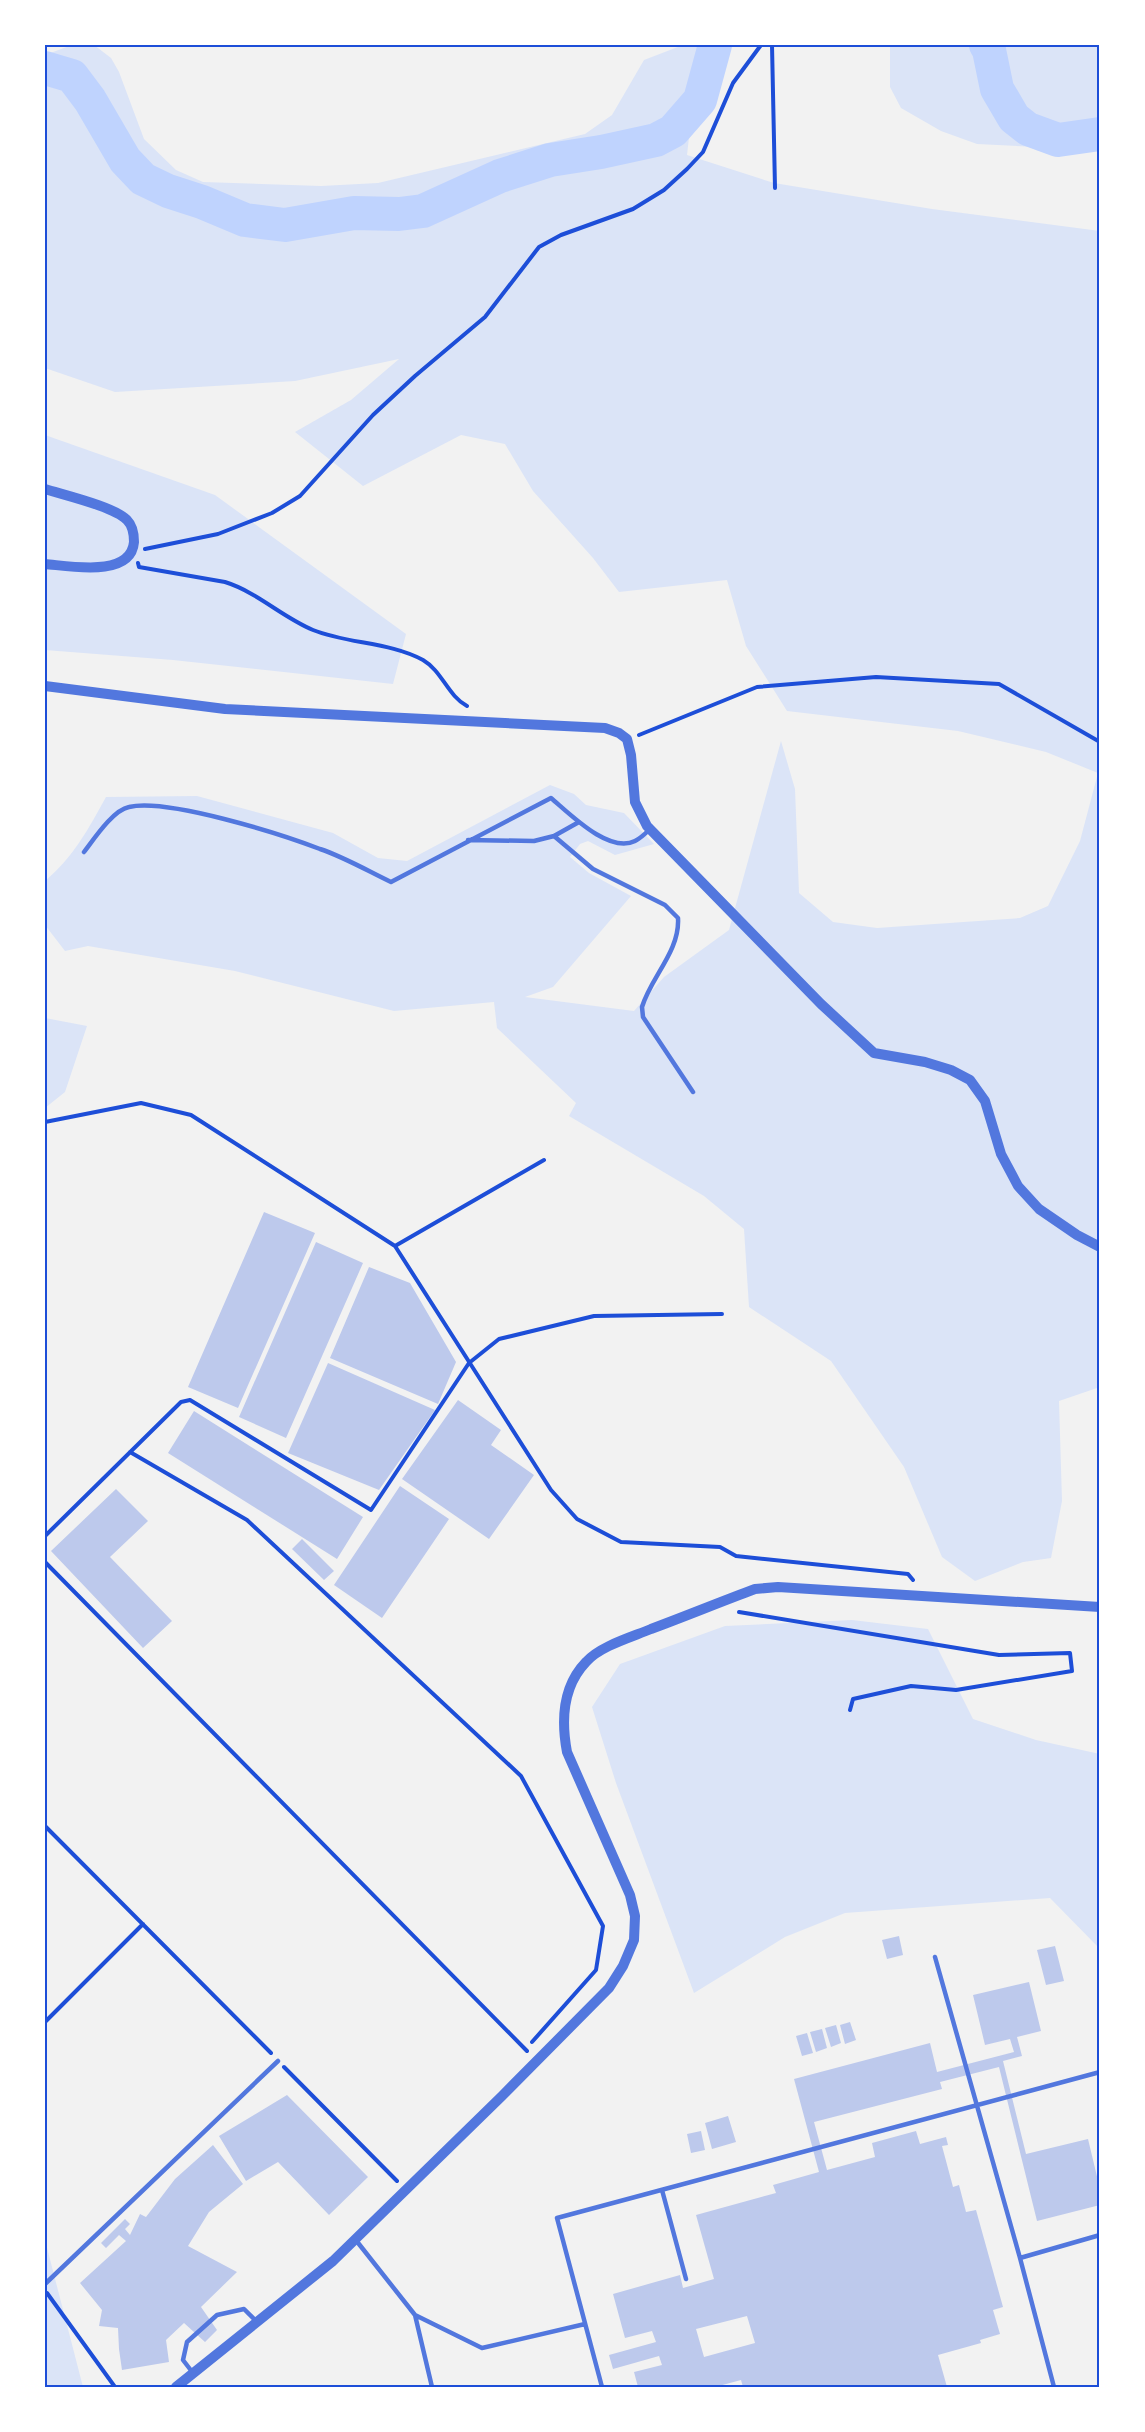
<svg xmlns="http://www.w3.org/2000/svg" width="1145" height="2432" viewBox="0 0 1145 2432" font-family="'Sofia Sans Condensed',sans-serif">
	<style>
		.green { fill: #dbe4f7 }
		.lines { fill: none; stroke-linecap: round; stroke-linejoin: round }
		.river { stroke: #bfd3fe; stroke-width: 34 }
		.building { fill: #bdc9ec; fill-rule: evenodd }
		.path { stroke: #1d4ed8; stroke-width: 4 }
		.service { stroke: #5277de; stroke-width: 4.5 }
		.tertiary { stroke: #5277de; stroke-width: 10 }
		.neatline { fill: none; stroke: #1d4ed8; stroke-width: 2 }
	</style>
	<rect width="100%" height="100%" fill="#f2f2f2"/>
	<path class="green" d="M72,45H94L111,58L119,72L144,139L176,170L203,182L321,186L378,183L585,134L612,115L644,60L683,45H722L697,68L687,155L774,183L932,209L1100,231V1387L1059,1401L1062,1501L1051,1558L1023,1562L975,1581L942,1557L904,1467L831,1361L749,1307L744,1229L704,1196L569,1116L576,1103L497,1028L494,1002L394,1011L235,971L88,946L65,951L45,925V881C73,858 89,828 106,797L197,796L333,833L378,858L407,861L550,785L574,794L586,805L624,813L654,844L615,855L588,841L580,844L570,857L589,873L631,896L553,987L525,997L634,1011L664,977L729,930L781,741L795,789L799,893L833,922L877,928L1020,918L1048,906L1080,841L1098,773L1046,752L958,731L787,711L746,646L727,580L619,592L593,558L533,491L505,444L461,435L363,486L295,432L351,400L399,359L295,381L115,392L45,368V55Z
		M890,45H1100V150L977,144L941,131L901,108L890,87Z
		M45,435L215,495L406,634L393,684L173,660L45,650Z
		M45,1018L87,1026L65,1092L45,1108Z
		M852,1620L928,1629L973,1719L1036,1740L1100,1754V1949L1050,1898L845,1913L785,1937L694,1993L616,1783L592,1707L620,1664L725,1626Z
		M45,2240L83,2387H45Z"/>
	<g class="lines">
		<path class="river" d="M986,45L989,50L997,89L1014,118L1028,129L1058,140L1100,134
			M45,68L72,76L90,100L125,160L143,179L168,191L202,202L245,220L285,225L354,213L399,214L423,211L500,176L550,160L601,152L656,140L673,131L700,100L715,45"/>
	</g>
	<path class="building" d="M264,1212L315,1233L238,1408L188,1387Z
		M316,1242L363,1263L286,1438L239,1417Z
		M369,1267L410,1283L456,1362L438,1404L330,1358Z
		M328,1363L435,1410L379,1490L288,1453Z
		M458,1400L501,1430L491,1445L534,1475L489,1539L402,1479Z
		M194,1411L363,1517L337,1559L168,1453Z
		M400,1486L449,1519L382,1618L334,1585Z
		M116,1489L148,1521L110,1557L172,1621L143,1648L51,1551Z
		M302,1539L334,1571L324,1580L292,1549Z
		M899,1936L903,1955L887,1959L882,1940Z
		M1055,1946L1064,1981L1046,1985L1037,1950Z
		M1029,1982L1041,2031L1017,2037L1022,2056L1003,2061L1026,2154L1088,2139L1100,2189V2205L1037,2221L999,2067L940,2082L942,2089L814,2122L827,2170L875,2157L872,2143L916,2131L920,2144L946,2137L948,2145L942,2146L953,2187L959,2185L966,2212L976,2210L1003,2307L993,2310L1000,2334L980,2340L981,2343L938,2355L947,2387H743L741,2380L715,2387H638L634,2372L662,2365L659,2356L613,2369L609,2355L656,2342L652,2331L625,2338L613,2294L680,2275L683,2288L714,2279L696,2215L776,2193L773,2185L819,2172L794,2079L930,2043L937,2072L1014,2052L1010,2039L985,2045L973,1995ZM747,2316L755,2343L704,2357L696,2329Z
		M850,2022L856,2040L845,2044L840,2025Z
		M836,2025L841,2043L831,2047L825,2028Z
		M822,2029L827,2048L816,2052L810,2032Z
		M807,2033L813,2053L802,2056L796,2036Z
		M287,2095L368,2177L329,2215L278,2162L246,2181L219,2136Z
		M728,2116L736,2142L712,2149L705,2123Z
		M701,2131L705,2150L691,2153L687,2134Z
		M213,2145L243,2184L209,2212L188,2246L237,2272L201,2307L217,2330L205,2342L184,2323L166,2340L169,2362L122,2370L119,2349L118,2328L99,2326L102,2310L80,2283L126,2241L119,2235L106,2248L101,2243L125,2219L130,2224L125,2229L130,2235L140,2214L146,2217L175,2179Z"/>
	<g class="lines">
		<path class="path" d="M772,45L775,188
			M145,549L218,534L272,513L300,496L373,415L415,376L485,317L539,247L561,235L633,209L664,190L687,169L703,152L733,83L761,45
			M138,563L139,567L225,582C257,592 282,617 313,630C348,644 390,642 423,660C442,671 448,696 467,706
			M639,735L757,687L876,677L999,684L1100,742
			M45,1122L141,1103L191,1115L395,1246L551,1490L577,1519L621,1542L720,1547L736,1556L908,1574L913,1580
			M395,1246L544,1160
			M130,1452L247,1520L521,1776L603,1926L596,1970L532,2042
			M45,1536L181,1402L190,1400L371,1510L469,1363L499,1339L594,1316L722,1314
			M45,1562L527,2051
			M739,1612L999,1655L1070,1653L1072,1671L956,1690L911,1686L853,1699L850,1710
			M45,1826L271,2053
			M45,2022L143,1924
			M284,2067L397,2181
			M47,2293L115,2387"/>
		<path class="service" d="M554,836L593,869L665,905L678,918C680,951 651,977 642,1007L643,1017L693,1092
			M468,840L534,841L554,836L579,822
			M84,852C94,839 113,810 129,807C167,798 281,834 320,849C344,857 368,871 391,882L551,798C570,814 609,854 635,841C641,838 646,833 650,829
			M935,1957L1020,2258L1100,2235
			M662,2190L686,2279
			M355,2239L415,2315L482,2348L585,2324
			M1020,2258L1054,2387
			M45,2284L278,2061
			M415,2315L432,2387
			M193,2373L183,2360L187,2342L217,2315L244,2309L256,2321
			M602,2387L557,2218L1100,2072"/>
		<path class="tertiary" d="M45,489C64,495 115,507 127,520C133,526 134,534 134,542C131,578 70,566 45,564
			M45,686L225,709L605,728L619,733L627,739L631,755L635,802L647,826L821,1004L874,1053L925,1062L951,1070L970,1080L985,1101L1001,1154L1018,1186L1039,1209L1077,1235L1100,1247
			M176,2387L333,2261L502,2096L609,1988L623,1966L634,1940L635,1916L630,1895L567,1752C561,1720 562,1687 586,1662C600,1646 632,1637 651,1629C686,1616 720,1602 755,1589L778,1587L1100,1607"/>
	</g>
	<rect width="1145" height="2432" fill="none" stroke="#ffffff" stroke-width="93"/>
	<rect x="46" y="46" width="1052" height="2340" class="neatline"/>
</svg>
